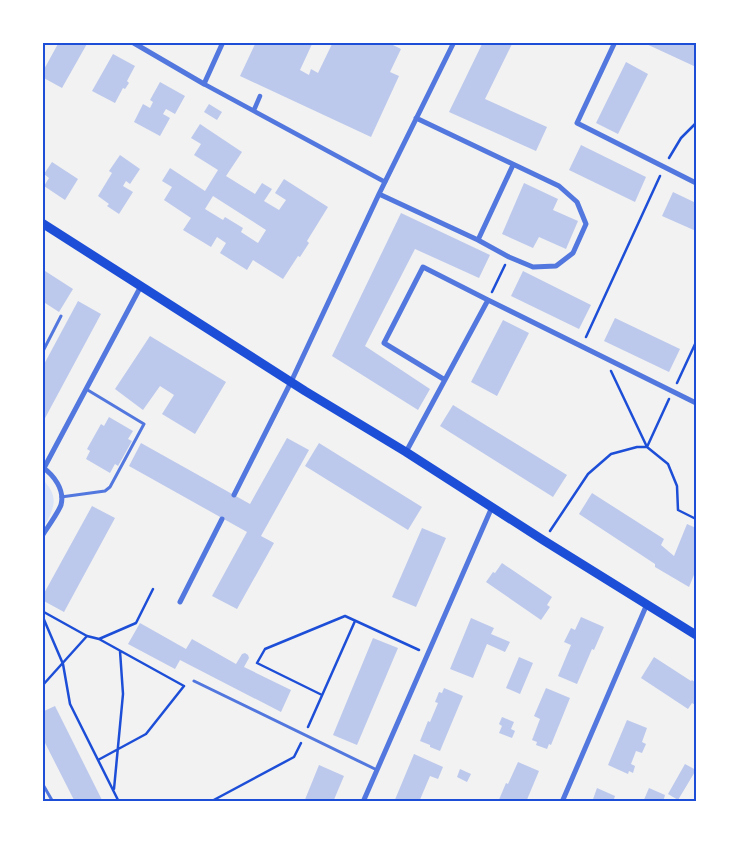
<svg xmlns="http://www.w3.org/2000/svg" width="739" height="844" viewBox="0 0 739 844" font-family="Karla,sans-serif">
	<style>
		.green { fill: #dbe4f7 }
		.building { fill: #bdc9ec; fill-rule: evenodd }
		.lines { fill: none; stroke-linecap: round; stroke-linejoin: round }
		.path { stroke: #1d4ed8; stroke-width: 2.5 }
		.service { stroke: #5277de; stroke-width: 3 }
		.pedestrian { stroke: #5277de; stroke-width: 4.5 }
		.minor { stroke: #5277de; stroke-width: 5 }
		.secondary { stroke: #1d4ed8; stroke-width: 9 }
		.neatline { fill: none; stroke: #1d4ed8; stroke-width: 2 }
	</style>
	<rect width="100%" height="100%" fill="#f2f2f2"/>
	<path class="green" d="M43,480C61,498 53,510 43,529Z"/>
	<path class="building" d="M59,42H88L62,88L42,77V73Z
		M256,42H313L300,70L309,75L311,69L318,73L332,44L328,42H387L401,49L390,72L399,76L371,137L240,76Z
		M483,42H513L485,99L547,127L536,151L449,112Z
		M642,42H696V67Z
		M113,54L135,66L127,81L129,83L125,89L123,88L115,103L92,91Z
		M626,62L648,74L618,134L596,123Z
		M160,82L185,96L175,114L166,109L163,114L170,118L160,136L134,122L143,104L150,108L153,102L150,100Z
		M209,104L222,112L217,120L204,112Z
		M200,124L242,152L226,176L255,194L262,183L272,189L264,201L279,210L286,200L275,193L284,179L328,207L307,241L309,243L300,257L298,256L283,279L253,260L247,270L220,253L226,243L217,237L211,247L183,230L191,218L164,200L172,187L162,181L170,168L205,191L218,170L194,155L201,144L191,138ZM213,196L266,230L258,243L241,232L243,228L225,217L223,220L205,209Z
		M581,145L646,177L635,202L569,170Z
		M120,155L140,169L130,184L126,181L123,186L133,192L119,214L107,206L109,204L98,196L112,173L109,171Z
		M52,162L78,179L65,200L44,186L49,178L44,174Z
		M524,183L558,199L553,210L578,221L566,249L539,237L533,248L502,234Z
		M673,192L696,203V231L662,216Z
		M401,213L490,255L479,278L415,249L365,346L430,389L418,410L332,356Z
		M42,269L73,289L59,312L42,301Z
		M523,271L591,305L579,329L511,296Z
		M78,301L101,314L44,420H42V368Z
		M615,318L680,349L669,372L604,341Z
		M503,320L529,333L497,396L471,382Z
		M150,336L226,382L195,434L162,414L174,395L160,386L143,410L115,389Z
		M453,405L567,475L553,497L440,426Z
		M109,417L133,431L128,439L132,441L118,466L115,464L110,473L86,459L90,451L87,449L101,424L104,426Z
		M287,438L309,450L261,536L274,543L237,609L212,596L247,532L129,466L141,443L250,504Z
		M319,443L422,507L408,530L305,466Z
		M592,493L664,539L661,545L674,556L687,524L696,528V570L689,587L655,567V564L579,514Z
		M92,506L115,518L64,612L42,600V597Z
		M422,528L446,538L416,607L392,597Z
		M502,563L552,597L547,605L550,607L541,620L486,582L493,572L495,573Z
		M581,617L604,627L594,650L592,649L577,684L558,676L571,645L564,642L571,628L575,630Z
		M471,618L494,628L491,634L510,642L505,652L487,644L473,678L450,669Z
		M140,623L186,649L192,639L236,664L242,654L245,653L248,655L249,658L244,667L291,690L281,712L180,660L175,669L128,644Z
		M373,638L398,648L357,745L333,735Z
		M519,657L533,663L520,694L506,688Z
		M654,657L691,681L692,680L696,683V702L695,705L692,703L688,709L641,678Z
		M444,688L463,696L440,751L430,747V745L420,741L428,721L430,722L438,703L435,702L439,692L442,693Z
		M546,688L570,698L551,745L549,744L547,749L536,745L537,742L532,740L540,719L534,716Z
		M55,706L103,802H75L42,737V712Z
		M502,717L514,722L511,729L515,731L512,738L499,733L502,726L499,724Z
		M627,720L647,728L642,742L646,744L642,753L636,751L631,764L635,766L633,773L629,771L628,774L608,765Z
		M414,754L443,767L438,779L430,776L419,802H394Z
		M518,762L539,771L526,802H498L506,783L508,784Z
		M685,764L696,770L678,800L668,794Z
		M319,765L344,776L333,802H304Z
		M460,769L471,774L467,782L457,777Z
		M597,788L615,796L613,802H592Z
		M649,788L665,795L663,802H643Z"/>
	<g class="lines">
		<path class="path" d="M669,158L681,138L696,123
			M492,292L505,265
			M586,337L660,176
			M677,383L696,342
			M669,399L647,447L668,464L677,486L678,510L696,519
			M550,531L588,474L611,454L637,447H647L611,371
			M42,611L87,636L99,639L136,623L153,589
			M42,615L63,664L70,704L119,802
			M99,639L184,686
			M42,686L87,636
			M322,695L257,663L265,649L345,616L419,650
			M308,727L355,621
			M98,760L146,734L184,686
			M114,789L123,694L120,651
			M210,802L294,757L301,743"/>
		<path class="service" d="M42,353L61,316
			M61,497L105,491L110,487L144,424L86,389
			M194,681L377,770
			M42,783L53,802"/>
		<path class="pedestrian" d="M204,84L385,182
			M254,110L260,96"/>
		<path class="minor" d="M132,42L204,84L223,42
			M615,42L577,123L696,183
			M379,194L478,240L509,257L533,267L556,266L573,253L586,224L577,202L559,186L416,118
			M478,240L513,165
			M488,300L696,403
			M406,452C433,401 461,351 488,300L423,267L384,343L445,380
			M42,467C54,475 65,490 61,505C58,513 47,528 42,536
			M44,468L141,286
			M234,495L291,382L379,194L454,42
			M180,602L222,519
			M363,802L492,507
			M562,802L647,604"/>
		<path class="secondary" d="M42,223L305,391L406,452L543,540L696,635"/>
	</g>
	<rect width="739" height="844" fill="none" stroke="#ffffff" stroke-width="88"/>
	<rect x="44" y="44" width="651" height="756" class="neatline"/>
</svg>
